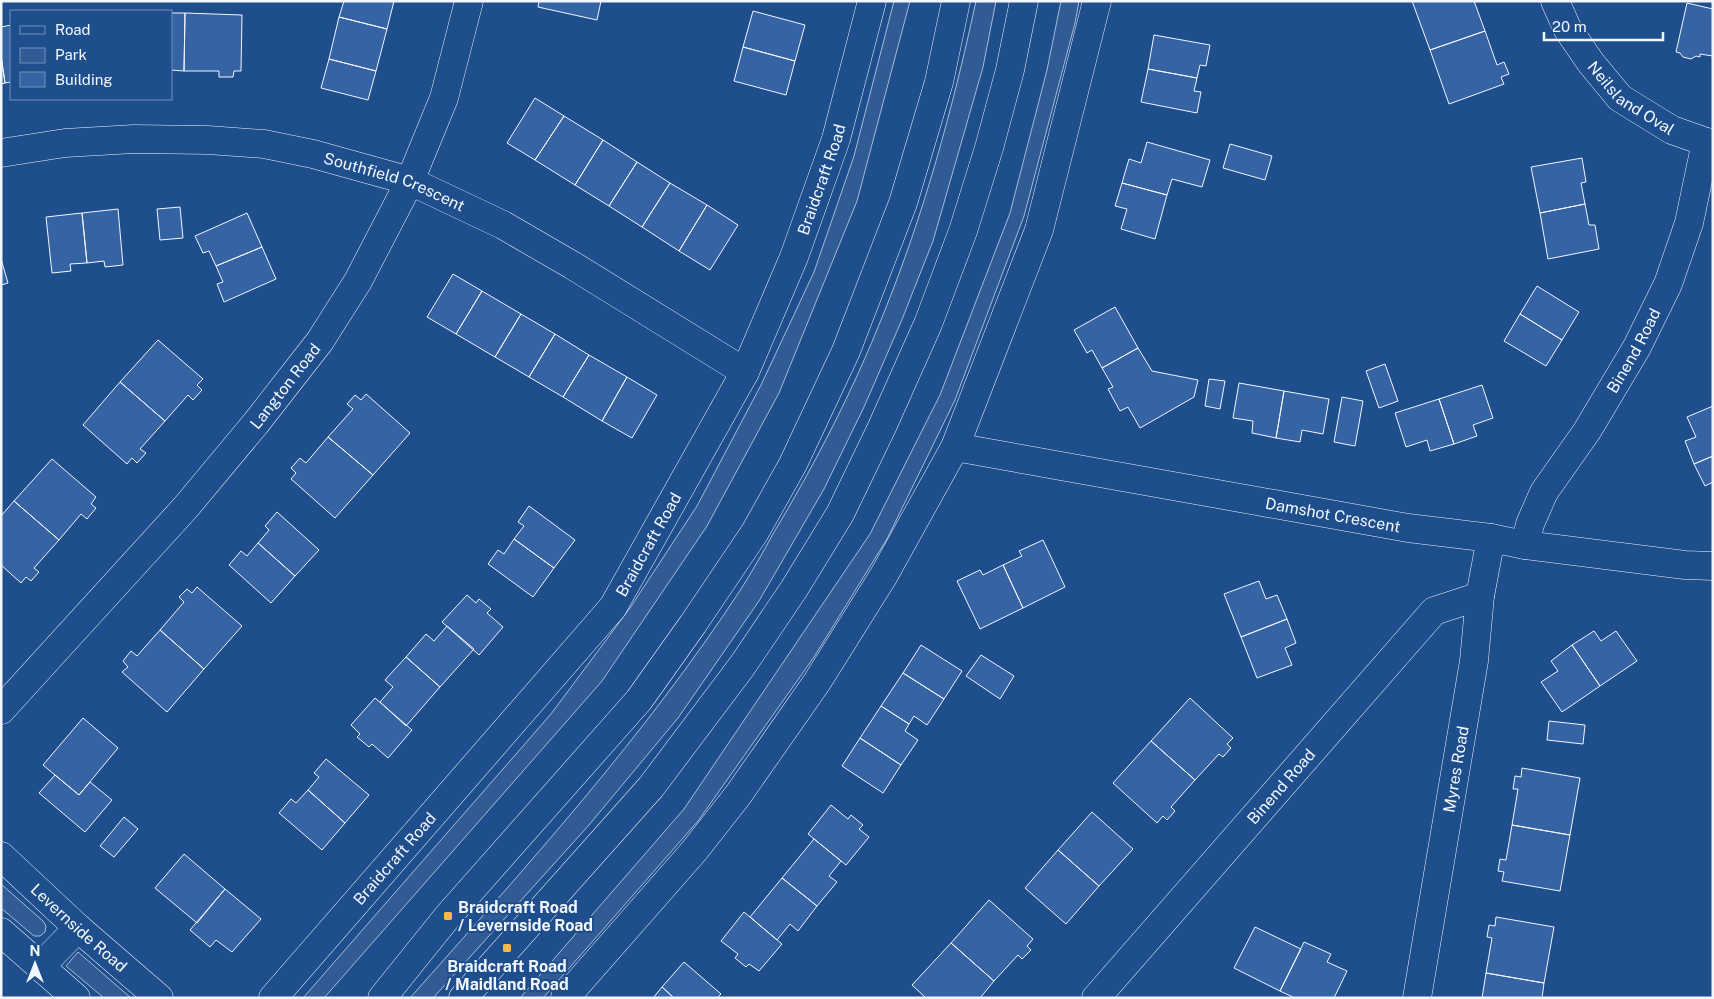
<svg xmlns="http://www.w3.org/2000/svg" width="1714" height="999" viewBox="0 0 1714 999" font-family="'Public Sans',sans-serif">
	<style>
		.green { fill: #305b95; stroke: #a8bbd7 }
		.building { fill: #3563a3; stroke: #f2f6ff }
		.lines { fill: none; stroke-linecap: round; stroke-linejoin: round }
		.minor-casing { stroke: #f2f6ff; stroke-width: 29 }
		.minor { stroke: #1f4e8c; stroke-width: 28 }
		.poi-dot { fill: #ffb74d; stroke: #1f4e8c; stroke-width: 2 }
		.labels { text-anchor: middle; stroke-width: 4; stroke-linejoin: round; paint-order: stroke }
		.street-label { font-size: 16px; fill: #f2f6ff; stroke: #1f4e8c }
		.poi-label { font-size: 16px; font-weight: bold; fill: #f2f6ff; stroke: #1f4e8c; text-anchor: start }
	</style>
	<rect width="100%" height="100%" fill="#1f4e8c"/>
	<path class="green" d="M894,1H910L857,201L779,393L707,526L602,681L324,998H303L551,714L630,608L697,506L761,385L814,272L854,156Z
		M976,1H996L983,67L933,241L901,322L864,407L824,489L759,601L678,718L589,825L433,998H410C526,867 645,736 741,589C752,572 763,552 773,534C815,464 853,391 883,315C924,214 953,108 976,1Z
		M1061,1H1079L1075,23L1024,216L955,400L887,539L814,657L698,821L543,998H520L684,809L870,534L940,395L1010,213L1047,70Z
		M1,884L43,921L46,926L45,932L40,936H34L1,908Z
		M78,952L131,998H104L66,966Z"/>
	<path class="building" d="M344,1H394L387,29L339,17Z
		M539,1H601L597,20L538,7Z
		M1412,1H1474L1485,31L1430,50Z
		M1687,3L1713,9V56L1700,54V57L1696,56L1691,59L1683,57L1680,53L1676,52Z
		M753,11L805,25L795,61L743,47Z
		M171,13H185L184,71L171,70Z
		M185,13L242,15L241,71H234L233,77H219V71H184Z
		M339,17L387,29L376,71L329,59Z
		M11,25V82L5,83L1,56V27Z
		M1485,31L1497,65L1504,62L1509,74L1501,77L1504,84L1449,104L1430,50Z
		M1154,35L1210,45L1206,66L1200,65L1197,78L1148,69Z
		M743,47L795,61L786,95L734,81Z
		M1,56L5,83L1,84Z
		M329,59L376,71L368,100L321,88Z
		M1148,69L1197,78L1194,91L1201,92L1197,113L1141,102Z
		M535,98L564,116L535,160L507,143Z
		M564,116L603,140L575,185L535,160Z
		M603,140L637,162L609,206L575,185Z
		M1147,142L1210,160L1202,187L1172,179L1167,195L1122,183L1129,159L1141,163Z
		M1230,144L1272,156L1265,180L1223,168Z
		M1582,158L1586,182L1581,183L1585,204L1540,213L1531,167Z
		M637,162L670,183L642,227L609,206Z
		M670,183L707,205L679,251L642,227Z
		M1122,183L1167,195L1155,239L1121,229L1127,209L1115,206Z
		M1585,204L1589,225H1595L1599,249L1548,259L1540,213Z
		M707,205L738,225L710,270L679,251Z
		M180,207L183,238L160,240L157,209Z
		M118,209L123,265L105,267L104,261L87,263L82,213Z
		M82,213L87,263L70,264L71,271L52,273L46,217Z
		M247,213L262,247L216,266L209,251L203,253L195,236Z
		M262,247L276,279L224,302L217,284L223,282L216,266Z
		M1,259L8,283L1,285Z
		M453,274L482,291L456,334L427,317Z
		M1537,286L1579,312L1562,340L1520,314Z
		M482,291L521,314L495,357L456,334Z
		M1115,307L1138,348L1102,368L1092,350L1087,353L1074,330Z
		M521,314L555,334L529,377L495,357Z
		M1520,314L1562,340L1546,366L1504,341Z
		M555,334L589,355L563,397L529,377Z
		M158,340L203,379L197,385L202,390L193,400L188,395L165,421L120,382Z
		M1138,348L1152,371L1198,380L1194,397L1140,428L1128,407L1120,411L1108,389L1113,387L1102,368Z
		M589,355L627,377L602,421L563,397Z
		M1385,364L1398,401L1379,408L1366,371Z
		M627,377L657,395L632,438L602,421Z
		M1209,379L1225,381L1220,409L1205,406Z
		M120,382L165,421L140,449L146,453L137,463L132,458L127,464L83,425Z
		M1239,383L1284,391L1276,438L1252,433L1253,421L1233,418Z
		M1482,385L1493,418L1473,425L1477,436L1454,444L1439,399Z
		M1284,391L1329,399L1323,434L1302,430L1300,442L1276,438Z
		M366,394L410,433L373,475L328,437L353,409L347,404L355,395L361,400Z
		M1342,397L1363,401L1355,446L1334,442Z
		M1439,399L1454,444L1430,451L1427,440L1406,447L1395,413Z
		M1713,406V456L1694,464L1685,441L1696,437L1687,417Z
		M328,437L373,475L335,518L291,479L296,473L291,468L300,458L306,463Z
		M1713,456V482L1705,486L1694,464Z
		M52,459L96,497L91,504L96,508L87,519L81,514L59,540L14,501Z
		M14,501L59,540L34,568L39,572L31,581L26,577L21,583L1,565V516Z
		M529,506L575,540L554,568L514,539L524,526L518,522Z
		M277,512L319,550L295,576L258,543L269,530L265,526Z
		M514,539L554,568L533,597L488,564L498,550L504,554Z
		M1043,540L1065,587L1023,608L1003,565L1022,556L1019,551Z
		M258,543L295,576L271,603L229,565L241,551L247,556Z
		M1003,565L1023,608L980,629L957,581L980,570L983,575Z
		M1259,581L1266,599L1277,595L1287,619L1241,637L1224,594Z
		M197,587L242,626L204,669L160,630L184,602L179,597L187,589L192,593Z
		M467,595L476,603L479,599L491,609L487,613L503,627L479,655L442,622Z
		M1287,619L1296,643L1285,648L1292,665L1257,678L1241,637Z
		M447,626L474,649L440,687L406,657L426,634L434,641Z
		M160,630L204,669L167,712L122,672L128,667L123,661L131,651L137,656Z
		M1594,631L1601,641L1616,631L1637,661L1600,686L1572,645Z
		M921,645L962,671L944,699L903,673Z
		M1572,645L1600,686L1562,712L1541,682L1558,671L1551,661Z
		M981,655L1014,676L1000,699L966,676Z
		M406,657L440,687L406,726L380,702L393,687L385,680Z
		M903,673L944,699L927,725L914,716L909,724L881,706Z
		M375,698L412,730L388,758L372,744L369,747L357,737L360,734L351,725Z
		M1190,698L1233,738L1227,744L1231,748L1223,757L1219,754L1195,780L1151,741Z
		M881,706L909,724L905,731L918,740L901,765L860,738Z
		M83,718L118,748L79,795L43,765Z
		M1549,721L1585,725L1583,744L1547,740Z
		M860,738L901,765L883,793L842,766Z
		M1151,741L1195,780L1171,807L1175,811L1167,820L1163,816L1157,823L1113,783Z
		M326,759L369,795L345,823L308,790L319,777L314,773Z
		M1522,768L1580,778L1570,835L1512,825L1518,789H1513L1515,776L1521,777Z
		M55,775L79,795L90,782L112,800L85,832L39,793Z
		M308,790L345,823L322,850L279,813L291,799L296,803Z
		M831,805L848,819L851,815L863,825L859,829L869,837L846,865L808,834Z
		M1092,812L1133,849L1099,886L1058,850Z
		M124,817L138,829L114,857L100,846Z
		M1512,825L1570,835L1560,891L1502,881L1504,872L1498,871L1500,859L1506,860Z
		M814,839L841,861L829,876L837,882L817,906L782,878Z
		M1058,850L1099,886L1066,924L1025,888Z
		M184,854L225,889L197,923L155,888Z
		M782,878L817,906L798,931L790,924L777,940L750,917Z
		M225,889L261,919L232,952L216,940L210,947L190,930Z
		M989,900L1033,939L1027,946L1031,950L1022,959L1018,955L994,981L951,943Z
		M744,912L782,944L759,971L749,964L746,967L735,958L738,954L721,941Z
		M1496,917L1554,927L1544,983L1486,973L1492,938L1487,937L1489,925L1495,926Z
		M1255,927L1301,949L1280,991L1234,968Z
		M1304,942L1331,954L1327,962L1347,971L1334,998H1295L1280,991Z
		M951,943L994,981L980,998H926L912,985Z
		M684,962L721,994L717,998H674L662,987Z
		M1486,973L1544,983L1542,998H1482Z
		M662,987L674,998H653Z"/>
	<g class="lines">
		<defs>
			<g id="minor">
				<path id="s1" d="M1555,1L1567,28L1591,63L1620,98L1672,130L1706,142L1713,143"/>
				<path id="s2" d="M1,153L65,143L134,139L208,140L264,144L313,154L410,181L503,225L572,265L745,372"/>
				<path id="s3" d="M955,447L1408,528L1491,538L1525,545L1685,565L1713,566"/>
				<path id="s4" d="M1525,545L1530,524L1544,492L1587,431L1637,347L1668,284L1689,223L1706,142"/>
				<path id="s5" d="M1,710L186,507L256,423L320,341L358,281L410,181L444,98L469,1"/>
				<path id="s6" d="M1,856L78,928L159,998"/>
				<path d="M1,932L76,998"/>
				<path d="M40,967L78,928"/>
				<path id="s7" d="M273,998L613,607L745,372L794,257L836,139L872,1"/>
				<path d="M382,998L448,916L639,700L693,624L755,532L793,464L846,351L903,203L939,82L956,1"/>
				<path d="M463,998L651,787L742,666L794,589L840,514L882,427L928,324L963,231L989,148L1010,70L1024,1"/>
				<path d="M565,998L694,851L738,795L817,682L884,575L955,447L1039,230L1097,1"/>
				<path id="s8" d="M1096,998L1434,611L1480,596"/>
				<path id="s9" d="M1417,998L1474,661L1480,596L1491,538"/>
			</g>
		</defs>
		<use href="#minor" class="minor-casing"/>
		<use href="#minor" class="minor"/>
	</g>
	<g class="poi-dot">
		<rect x="443" y="911" width="10" height="10" rx="2.5"/>
		<rect x="502" y="943" width="10" height="10" rx="2.5"/>
	</g>
	<g class="labels">
		<g class="street-label">
			<text dy="6" stroke="none"><textPath href="#s1" startOffset="126">Neilsland Oval</textPath></text>
			<text dy="6" stroke="none"><textPath href="#s7" startOffset="995">Braidcraft Road</textPath></text>
			<text dy="6" stroke="none"><textPath href="#s2" startOffset="400">Southfield Crescent</textPath></text>
			<text dy="6" stroke="none"><textPath href="#s4" startOffset="224">Binend Road</textPath></text>
			<text dy="6" stroke="none"><textPath href="#s5" startOffset="431">Langton Road</textPath></text>
			<text dy="6" stroke="none"><textPath href="#s3" startOffset="384">Damshot Crescent</textPath></text>
			<text dy="6" stroke="none"><textPath href="#s7" startOffset="590">Braidcraft Road</textPath></text>
			<text dy="6" stroke="none"><textPath href="#s9" startOffset="232">Myres Road</textPath></text>
			<text dy="6" stroke="none"><textPath href="#s8" startOffset="281">Binend Road</textPath></text>
			<text dy="6" stroke="none"><textPath href="#s7" startOffset="185">Braidcraft Road</textPath></text>
			<text dy="6" stroke="none"><textPath href="#s6" startOffset="106">Levernside Road</textPath></text>
		</g>
		<g class="poi-label">
			<text x="458" y="913">Braidcraft Road<tspan x="458" dy="18">/ Levernside Road</tspan></text>
			<text x="507" y="972" text-anchor="middle">Braidcraft Road<tspan x="507" dy="18">/ Maidland Road</tspan></text>
		</g>
	</g>
	<rect width="1714" height="999" fill="none" stroke="#f2f6ff" stroke-width="5"/>
	<rect x="10" y="10" width="162" height="90" fill="#1f4e8c" stroke="#7391ba"/>
	<rect x="20" y="26" width="25" height="8" fill="#1f4e8c" stroke="#7391ba"/>
	<text x="55" y="35" font-size="15" fill="#f2f6ff">Road</text>
	<rect x="20" y="48" width="25" height="15" fill="#305b95" stroke="#7391ba"/>
	<text x="55" y="60" font-size="15" fill="#f2f6ff">Park</text>
	<rect x="20" y="72" width="25" height="15" fill="#3563a3" stroke="#7391ba"/>
	<text x="55" y="85" font-size="15" fill="#f2f6ff">Building</text>
	<g transform="translate(35 964)" stroke="#1f4e8c" stroke-width="4" paint-order="stroke">
	<path d="M0-4L9 19L0 12L-9 19Z" fill="#f2f6ff"/>
	<text y="-8" font-size="14" font-weight="bold" text-anchor="middle" fill="#f2f6ff">N</text>
	</g>
	<path d="M1544 32v8h119v-8" fill="none" stroke="#f2f6ff" stroke-width="2.5"/>
	<text x="1552" y="32" font-size="15" fill="#f2f6ff" stroke="#1f4e8c" stroke-width="4" paint-order="stroke">20 m</text>
</svg>
